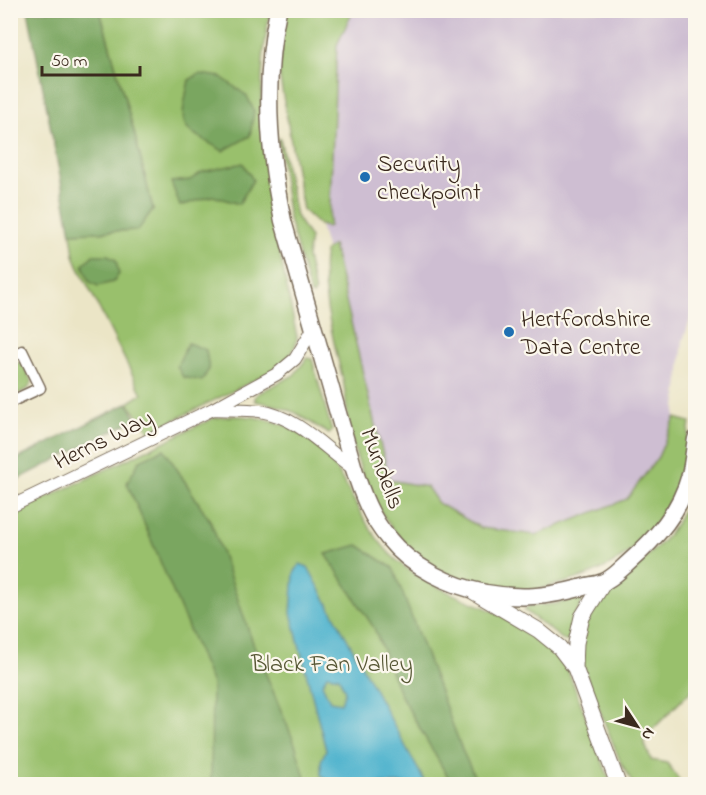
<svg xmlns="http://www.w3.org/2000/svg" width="706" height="795" viewBox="0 0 706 795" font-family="'Indie Flower',sans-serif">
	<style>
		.industrial { fill: #cebed2 }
		.green { fill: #99c06c; stroke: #6a7545; stroke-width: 1.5 }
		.forest { fill: #7aa660; stroke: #5a683f; stroke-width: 1.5 }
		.water { fill: #4eb2cd; stroke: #446e76; stroke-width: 1.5; fill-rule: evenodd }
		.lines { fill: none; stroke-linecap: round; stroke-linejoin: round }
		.minor-casing { stroke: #796b59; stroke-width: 13 }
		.tertiary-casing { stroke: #796b59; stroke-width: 14 }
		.secondary-casing { stroke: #796b59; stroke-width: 17 }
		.primary-casing { stroke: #796b59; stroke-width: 19 }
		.minor { stroke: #fff; stroke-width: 10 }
		.tertiary { stroke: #fff; stroke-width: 12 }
		.secondary { stroke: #fff; stroke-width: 15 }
		.primary { stroke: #fff; stroke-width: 16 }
		.poi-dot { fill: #1f6fb2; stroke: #fbf7ec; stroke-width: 2 }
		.labels { text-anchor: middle; stroke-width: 4.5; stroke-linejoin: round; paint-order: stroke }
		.poi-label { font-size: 24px; fill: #3b2a1e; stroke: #fbf7ec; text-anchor: start }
		.street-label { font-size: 24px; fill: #3b2a1e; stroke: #fbf7ec }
		.park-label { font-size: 24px; fill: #575735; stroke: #fbf7ec }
	</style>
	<rect width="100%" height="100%" fill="#fbf7ec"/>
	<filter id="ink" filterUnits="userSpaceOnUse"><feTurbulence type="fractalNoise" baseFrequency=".0167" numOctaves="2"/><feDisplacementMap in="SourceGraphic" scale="12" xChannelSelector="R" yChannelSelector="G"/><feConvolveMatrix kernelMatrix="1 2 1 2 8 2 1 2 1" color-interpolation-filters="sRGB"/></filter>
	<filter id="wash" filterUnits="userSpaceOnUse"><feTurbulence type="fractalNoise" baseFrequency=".008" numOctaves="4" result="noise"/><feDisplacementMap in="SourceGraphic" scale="24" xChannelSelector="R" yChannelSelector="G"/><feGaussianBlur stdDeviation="1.35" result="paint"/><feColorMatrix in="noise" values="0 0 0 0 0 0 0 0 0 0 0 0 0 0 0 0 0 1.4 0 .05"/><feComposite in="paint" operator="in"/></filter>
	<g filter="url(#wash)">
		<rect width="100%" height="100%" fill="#ebe5c6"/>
		<path class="industrial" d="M346,11H695V306L683,340L675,418L658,457L627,499L536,535L481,528L437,503L427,487L390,480L316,211L331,41Z"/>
		<path class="green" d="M100,11H270C247,124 275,227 297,337C295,351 289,358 279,368L150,432L128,403L142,394L78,266L74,255L71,233L137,230L153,209L133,128Z
			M285,11H353L337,45L329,226L326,227L319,225L303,210L279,73Z
			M280,138L296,216L310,238L307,257L315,293L313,295L310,294L289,219L278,140Z
			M333,245L375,425L390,480L427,487L438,503L481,528L536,535L627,499L658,457L675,418L690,422C686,459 679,493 656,523C629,561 594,577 550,586C543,588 535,591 528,591C521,591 512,589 505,588C494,586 480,586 469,583C442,574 413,554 395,532C371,503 358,466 349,430C346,413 347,397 343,380C335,347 318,283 325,251Z
			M307,358L312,359L332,431L329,434L296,413L278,406L255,401V398L257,394L294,375Z
			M14,362L23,364L32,382L28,389L10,397V363Z
			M233,416C271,416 300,427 326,455C334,464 340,476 346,486C359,510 371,534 390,554C437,602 513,604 558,654C566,663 571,679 576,691C588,722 599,753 611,784H11V515L203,423L214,418Z
			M695,484V691H691L643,739L651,760L667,763L682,784H633L620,761L585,673L581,653V638L594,607L663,541L676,524Z
			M579,598L583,601L574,618L568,641H565L524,610L529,606L555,604Z"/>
		<path class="forest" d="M28,11H100L133,128L153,209L138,230L71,233Z
			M199,74L221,77L247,96L254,111L250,136L223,151C179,125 178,132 189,80Z
			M243,163L253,180L239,204L213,196L180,206L171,182L190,180L202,172Z
			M93,255H108L116,260L119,274L113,282L98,286L90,282L83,265Z
			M188,343L206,350L209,369L202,381L183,377L177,366Z
			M128,403L136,419L11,483V462Z
			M164,449L211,522L253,643L295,744L307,784H211L212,684L127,483L140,460Z
			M358,545L393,568L463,752L478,784H452L401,696L374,628L326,554Z"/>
		<path class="water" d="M300,564L308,567L426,784H332L321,775V761L326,750L291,613L294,573ZM327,675L339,677L345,691L341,703L330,701L322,684Z"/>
	</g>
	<g filter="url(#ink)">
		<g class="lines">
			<defs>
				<path id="minor" d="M10,357L22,351L40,388L10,402"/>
				<path id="tertiary" d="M214,409C229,410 245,409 260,411C298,417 324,448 354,469
					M10,507L213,409L277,374L295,359L313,329"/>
				<path id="secondary" d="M474,592L538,630L559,647L575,668L618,784
					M575,668L576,643L582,617L604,582"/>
				<path id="primary" d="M278,10C263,81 268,151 283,221L354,469C362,494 371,518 388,538C411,567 450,586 486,593C521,599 546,597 580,588C588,585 596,585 603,582C612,579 620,570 628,563C656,538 680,512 690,475C693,463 694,450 696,439"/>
			</defs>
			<use href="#minor" class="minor-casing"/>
			<use href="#tertiary" class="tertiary-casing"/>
			<use href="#secondary" class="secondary-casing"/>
			<use href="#primary" class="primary-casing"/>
			<use href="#minor" class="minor"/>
			<use href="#tertiary" class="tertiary"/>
			<use href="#secondary" class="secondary"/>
			<use href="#primary" class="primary"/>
		</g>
	</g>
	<g class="poi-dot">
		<circle cx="365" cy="177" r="6"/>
		<circle cx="509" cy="332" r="6"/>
	</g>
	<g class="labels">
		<g class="poi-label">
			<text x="377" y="171">Security<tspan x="377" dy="28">checkpoint</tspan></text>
			<text x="521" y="326">Hertfordshire<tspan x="521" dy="28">Data Centre</tspan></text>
		</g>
		<g class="street-label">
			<text transform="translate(103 439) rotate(-26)" y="8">Herns Way</text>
			<text transform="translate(383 468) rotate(69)" y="8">Mundells</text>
		</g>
		<g class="park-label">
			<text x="332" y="671">Black Fan Valley</text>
		</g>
	</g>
	<rect width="706" height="795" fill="none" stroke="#fbf7ec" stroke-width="36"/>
	<g transform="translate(637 726) rotate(126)" stroke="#fbf7ec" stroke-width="4.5" paint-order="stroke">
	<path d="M0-4.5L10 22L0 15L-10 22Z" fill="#3b2a1e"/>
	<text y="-9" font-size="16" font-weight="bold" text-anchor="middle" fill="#3b2a1e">N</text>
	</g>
	<path d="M42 66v9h98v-9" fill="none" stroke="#3b2a1e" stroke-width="3"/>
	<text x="51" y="66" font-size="18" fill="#3b2a1e" stroke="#fbf7ec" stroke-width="4.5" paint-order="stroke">50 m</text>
</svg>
